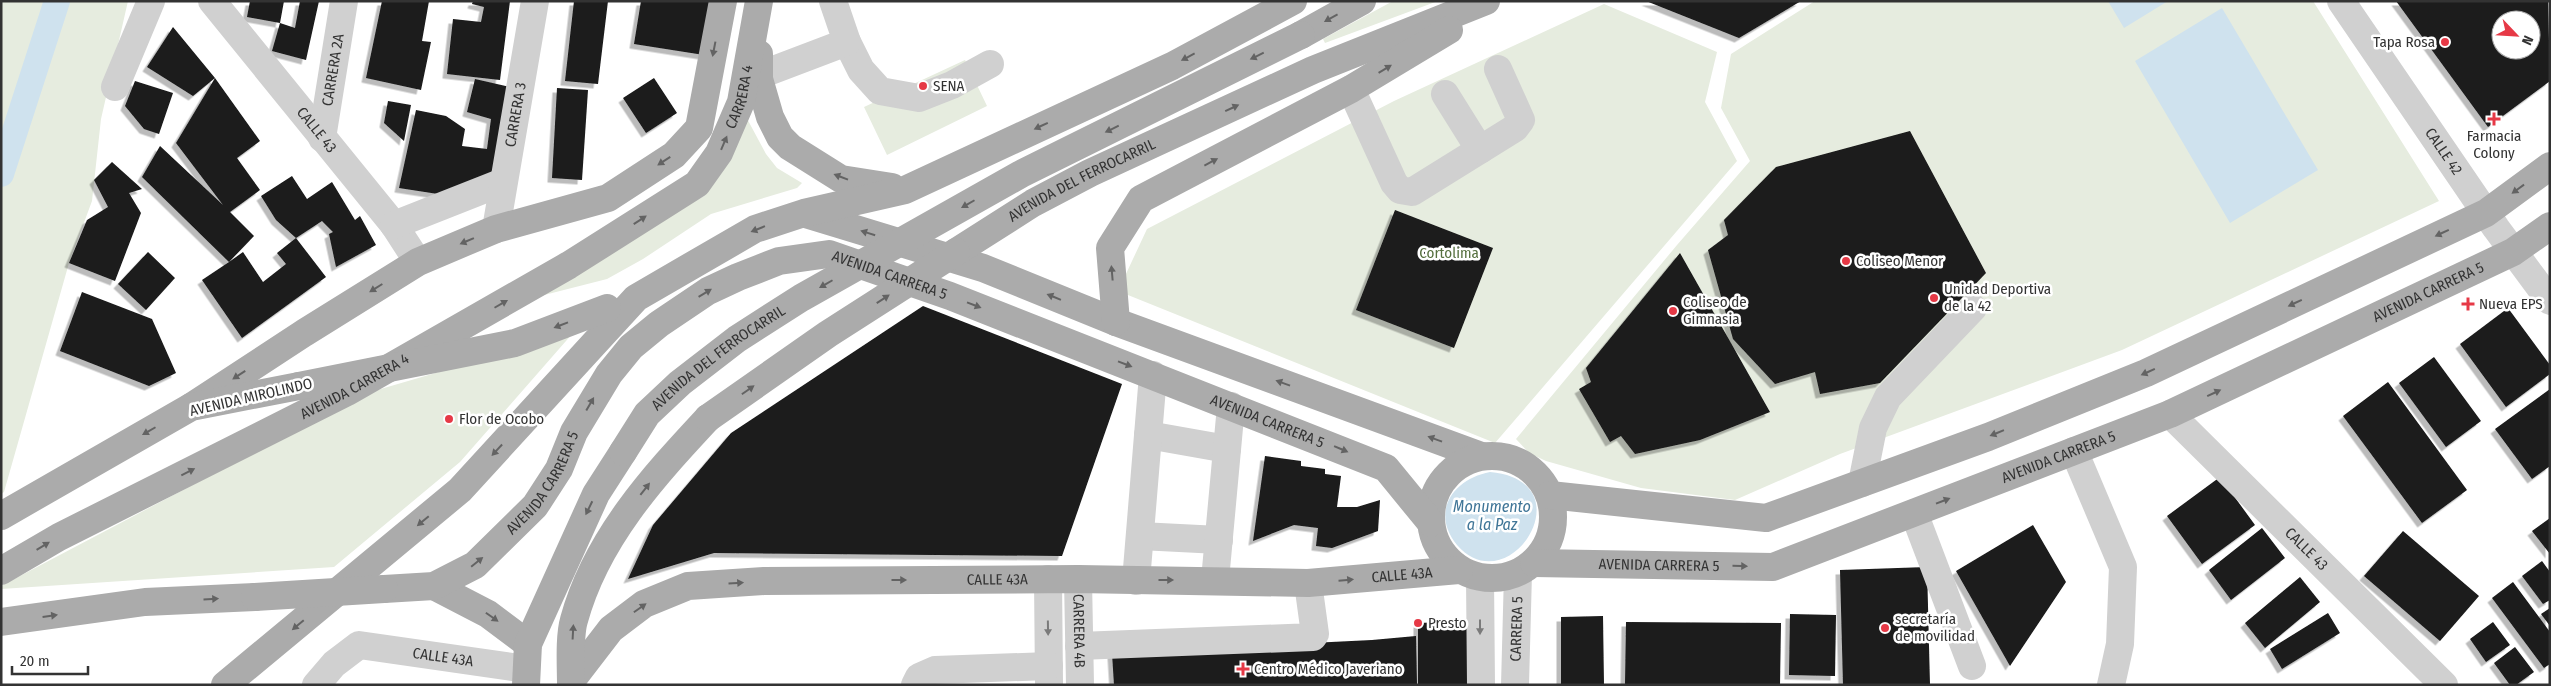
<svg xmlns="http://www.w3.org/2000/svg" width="2551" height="686" viewBox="0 0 2551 686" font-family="'Fira Sans Condensed',sans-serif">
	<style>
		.green { fill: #e6ecdf }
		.water { fill: #cfe2ee }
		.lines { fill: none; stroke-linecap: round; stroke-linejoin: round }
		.canal { stroke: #cfe2ee; stroke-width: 26 }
		.building { fill: #1a1a1a; fill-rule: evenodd; filter: url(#shadow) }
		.minor { stroke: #d0d0d0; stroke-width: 28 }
		.major { stroke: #ababab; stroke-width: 28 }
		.major-bridge { stroke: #ababab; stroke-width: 28 }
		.oneway { fill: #636363 }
		.oneway2 { fill: #7a7a7a }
		.poi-dot { fill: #e63946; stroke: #fff; stroke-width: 2 }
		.labels { text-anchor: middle; stroke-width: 5; stroke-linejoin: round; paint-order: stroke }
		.poi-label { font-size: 15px; fill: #333; stroke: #fff; text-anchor: start }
		.street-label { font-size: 15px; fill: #333; stroke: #fff }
		.park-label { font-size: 15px; fill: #56703f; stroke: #fff }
		.water-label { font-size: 16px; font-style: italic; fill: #3f7597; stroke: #fff }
	</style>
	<defs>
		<filter id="shadow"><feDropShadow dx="-4.5" dy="4.5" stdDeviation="0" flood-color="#0004"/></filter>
	</defs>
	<rect width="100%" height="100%" fill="#fff"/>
	<path class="green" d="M1,1H128L101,119L92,201L69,263L4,492L1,494Z
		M1393,1H1438L1325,43L1323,39Z
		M1815,1H2313L2439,201L2122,350L1840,454L1735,500L1641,488L1546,461L1529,453L1516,439L1677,245L1750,161L1721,108L1731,54Z
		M1604,4L1717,52L1705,102L1737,161L1495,443L1118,291L1147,229L1394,101Z
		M965,60L987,106L887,155L864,107Z
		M744,113L766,154L777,168L802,183L797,188L711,214L643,259L607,279L509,304L704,196C728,167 737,150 744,113Z
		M573,333L460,462L334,567L1,589V586L367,393Z"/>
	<path class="water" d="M2108,1H2168L2124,28Z
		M2222,8L2318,170L2230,223L2135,61Z
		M1490,472C1588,481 1509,605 1457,545C1430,512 1453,479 1490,472Z"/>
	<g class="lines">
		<path class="canal" d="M1,174L57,1"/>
	</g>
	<path class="building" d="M250,1H284L280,23L247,17Z
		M300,1H319L306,60L272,51L280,23L295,28Z
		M382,1H429L422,41L431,42L421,90L366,78Z
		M473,1H510L500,80L447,74L453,19L481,22L484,7L472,4Z
		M574,1H608L598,84L565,81Z
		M641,1H712L704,55L634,44Z
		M1646,1H1801L1739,38Z
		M2396,1H2548L2550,81L2488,127ZM2501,20H2531V50H2501Z
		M173,27L215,78L260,141L237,158L260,190L230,212L254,236L229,262L243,252L263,282L286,264L277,253L296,238L276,220L261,196L292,176L307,199L332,182L355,220L360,216L376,245L336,267L329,234L333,232L322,221L296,238L326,277L242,338L202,280L229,262L142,177L160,146L223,205L176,143L215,78L193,96L147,67Z
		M654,78L677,113L646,133L623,98Z
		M475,79L510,87L495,172L451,196L399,188L416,110L446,116L465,129L462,146L487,149L491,119L467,112Z
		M135,81L173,93L159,134L144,129L125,106Z
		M557,88L588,90L582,180L552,178Z
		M388,101L411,105L404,141L384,123Z
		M1910,131L1986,273L1880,383L1820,394L1815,372L1775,384L1733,339L1708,250L1728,235L1724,220L1776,167Z
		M112,162L142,189L129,193L141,213L115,281L69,263L87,220L108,207L94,180Z
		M1395,210L1493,248L1454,348L1356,310Z
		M148,252L175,278L146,310L118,284Z
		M1680,253L1770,412L1700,440L1635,454L1621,436L1610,442L1579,389L1591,382L1586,368Z
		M82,292L152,319L176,373L149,386L60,351Z
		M923,306L1122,384L1062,556L714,553L628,579L653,525L731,433Z
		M2508,308L2550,365V374L2506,407L2460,344Z
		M2434,357L2481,421L2446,447L2399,383Z
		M2388,382L2467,490L2422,523L2343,416Z
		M2550,389V466L2532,479L2495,429Z
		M1265,456L1301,461V466L1325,469V474L1341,476L1337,507H1357L1380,500L1378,531L1332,548L1316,546L1318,528L1294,525L1253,541Z
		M2220,477L2255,525L2202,564L2167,516Z
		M2550,518V554L2532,531Z
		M2033,525L2066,582L2010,666L1956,571Z
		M2262,528L2285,558L2231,600L2209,570Z
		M2403,531L2479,596L2440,641L2364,576Z
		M2542,561L2550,572V600L2543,604L2522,576Z
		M1927,567L1930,685H1843L1840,570Z
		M2300,577L2320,602L2265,648L2245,623Z
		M2513,582L2550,632V664L2544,668L2492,598Z
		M2550,608V626L2541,614Z
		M2328,613L2340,633L2282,669L2270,649Z
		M1790,614L1836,615L1835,676L1789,675Z
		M1603,616L1604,685H1561V617Z
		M1469,621L1468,685H1418V623Z
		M1626,622L1781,623L1780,685H1625Z
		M2493,622L2510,645L2486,662L2470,639Z
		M1416,636L1417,685H1114L1112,653L1372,640Z
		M2515,647L2534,672L2516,685H2510L2494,663Z"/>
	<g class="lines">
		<g class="minor">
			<path id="s1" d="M212,1L394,225L418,262"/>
			<path id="s2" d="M2341,1L2496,228L2550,301"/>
			<path d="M847,42L861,70L880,91L919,98L952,85L990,64"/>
			<path d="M759,79L768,72L847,42L833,1"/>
			<path d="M115,87L151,1"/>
			<path d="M1351,89L1394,183L1400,190L1412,192L1515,128L1521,120L1498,69"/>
			<path d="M1445,94L1480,150"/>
			<path id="s3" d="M322,138L344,1"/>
			<path d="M394,225L503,182"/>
			<path id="s4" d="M496,229L535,1"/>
			<path id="s5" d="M2170,414L2444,685"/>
			<path d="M1148,435L1227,449"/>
			<path d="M2074,451L2123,567L2120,644L2111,685"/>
			<path d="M1862,483L1873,428L1888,397L1973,308"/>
			<path d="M1914,513L1972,666"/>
			<path d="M1140,536L1219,540"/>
			<path d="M1480,578L1481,685"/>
			<path d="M1048,579L1049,683"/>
			<path id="s6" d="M1078,579L1080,685"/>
			<path d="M1215,580L1231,406"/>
			<path d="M1136,581L1153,375"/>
			<path d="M1079,646L1313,637L1315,634L1308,583"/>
			<path id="s7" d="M316,685L334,664L359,645L526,669"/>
			<path d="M915,685L919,677L935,670L1049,666"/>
			<path id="s8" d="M1515,685L1518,573"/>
		</g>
		<g class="major">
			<path d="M1301,35L1362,1"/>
			<path d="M759,54V79L770,117L780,137L790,147L841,179L892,187"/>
			<path d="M806,214L983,268L1116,322L1481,456"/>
			<path id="s9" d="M956,252L1033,203L1090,173L1313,70L1486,1"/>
			<path d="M1116,322L1110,248L1141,199L1351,89L1449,30"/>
			<path d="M191,407L304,333L418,262L496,229L608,198L674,155L699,128L723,1"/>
			<circle cx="1492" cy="517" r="61"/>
			<path d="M1550,495L1766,518L1988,437L2146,373L2486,213L2550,166"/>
			<path d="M1,516L191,407L299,386"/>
			<path id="s10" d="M1534,563L1773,567L2170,414L2513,252L2550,226"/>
			<path id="s11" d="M1,571L59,537L347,392L569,265L697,184L719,153L741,102L759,1"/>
			<path d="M434,586L488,614L528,644"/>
			<path id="s12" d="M384,589L434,586L475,565L535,506L559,469L574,432L609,374L631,347L659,324L708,291L738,277L779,261L829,254L950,296L1386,468L1431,523"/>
			<path d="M1,622L145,602L255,597"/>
			<path id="s13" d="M571,681L611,629L644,604L688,586L764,581L1078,579L1308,583L1459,570"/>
			<path d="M225,685L460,490L636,298L755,229L804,213L905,190L1172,66L1293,1"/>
			<path d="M526,685L528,644L596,494L623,452"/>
			<path d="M571,685C571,667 569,637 574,620C596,539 653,477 708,418"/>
		</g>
		<g class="major-bridge">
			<path d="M299,386L515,343L607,308"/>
			<path d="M708,418L828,334L956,252"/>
			<path id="s14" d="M623,452L647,414L680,383L737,339L801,298L1021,174L1301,35"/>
			<path d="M255,597L384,589"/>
		</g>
	</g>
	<defs><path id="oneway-solid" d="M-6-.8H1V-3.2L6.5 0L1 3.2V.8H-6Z" transform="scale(1.25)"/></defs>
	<g class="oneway">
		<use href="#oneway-solid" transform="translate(1331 18) rotate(151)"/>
		<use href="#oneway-solid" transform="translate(714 49) rotate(101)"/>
		<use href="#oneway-solid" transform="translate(1257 56) rotate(154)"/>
		<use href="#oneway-solid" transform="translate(1188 57) rotate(152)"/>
		<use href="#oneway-solid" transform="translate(1385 69) rotate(-31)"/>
		<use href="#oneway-solid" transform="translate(1232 108) rotate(-25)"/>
		<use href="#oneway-solid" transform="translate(1041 126) rotate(155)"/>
		<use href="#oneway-solid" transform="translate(1112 129) rotate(154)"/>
		<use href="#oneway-solid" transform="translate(724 143) rotate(-67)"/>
		<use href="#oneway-solid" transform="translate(664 161) rotate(147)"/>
		<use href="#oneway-solid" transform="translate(1211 162) rotate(-28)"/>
		<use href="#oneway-solid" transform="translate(841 177) rotate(-159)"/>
		<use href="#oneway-solid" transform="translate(2518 189) rotate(144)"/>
		<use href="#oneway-solid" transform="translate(968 204) rotate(150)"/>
		<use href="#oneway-solid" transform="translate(640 220) rotate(-33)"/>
		<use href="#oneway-solid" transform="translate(758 229) rotate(158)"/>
		<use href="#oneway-solid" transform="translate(868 233) rotate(-163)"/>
		<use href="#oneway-solid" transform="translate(2442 233) rotate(155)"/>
		<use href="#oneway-solid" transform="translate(467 241) rotate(157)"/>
		<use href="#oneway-solid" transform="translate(1112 273) rotate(-95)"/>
		<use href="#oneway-solid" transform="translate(826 284) rotate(150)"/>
		<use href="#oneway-solid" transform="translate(376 288) rotate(148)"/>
		<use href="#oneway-solid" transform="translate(705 293) rotate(-31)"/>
		<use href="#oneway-solid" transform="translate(1054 297) rotate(-158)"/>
		<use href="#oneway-solid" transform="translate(883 299) rotate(-33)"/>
		<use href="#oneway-solid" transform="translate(2295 303) rotate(155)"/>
		<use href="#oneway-solid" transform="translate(501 304) rotate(-30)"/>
		<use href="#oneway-solid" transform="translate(974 305) rotate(21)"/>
		<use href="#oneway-solid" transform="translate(561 325) rotate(159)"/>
		<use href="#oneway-solid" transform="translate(1125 364) rotate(21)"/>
		<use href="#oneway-solid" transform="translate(2148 372) rotate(156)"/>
		<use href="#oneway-solid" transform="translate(239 375) rotate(147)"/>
		<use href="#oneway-solid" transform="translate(1283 383) rotate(-160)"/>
		<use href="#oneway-solid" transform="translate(748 390) rotate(-35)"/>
		<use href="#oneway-solid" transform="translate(2214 393) rotate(-25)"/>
		<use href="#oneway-solid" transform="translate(590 404) rotate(-60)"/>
		<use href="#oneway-solid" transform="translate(149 431) rotate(150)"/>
		<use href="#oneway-solid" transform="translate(1997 433) rotate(158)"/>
		<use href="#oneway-solid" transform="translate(1435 439) rotate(-160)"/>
		<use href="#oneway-solid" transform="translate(1341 449) rotate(23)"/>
		<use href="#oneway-solid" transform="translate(497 450) rotate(133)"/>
		<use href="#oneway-solid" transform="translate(188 472) rotate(-27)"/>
		<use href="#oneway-solid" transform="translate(645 489) rotate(-52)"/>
		<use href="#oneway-solid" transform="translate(1943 501) rotate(-21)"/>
		<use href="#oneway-solid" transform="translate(589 508) rotate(116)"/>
		<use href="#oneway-solid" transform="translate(423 521) rotate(140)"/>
		<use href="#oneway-solid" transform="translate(43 546) rotate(-31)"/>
		<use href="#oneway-solid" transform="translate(477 562) rotate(-39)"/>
		<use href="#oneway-solid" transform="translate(1740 566) rotate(1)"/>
		<use href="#oneway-solid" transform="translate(899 580)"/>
		<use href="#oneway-solid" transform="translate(1166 580)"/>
		<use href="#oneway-solid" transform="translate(1346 580) rotate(-5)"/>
		<use href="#oneway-solid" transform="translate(736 583) rotate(-4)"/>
		<use href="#oneway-solid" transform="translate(211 599) rotate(-3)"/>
		<use href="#oneway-solid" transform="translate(640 608) rotate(-35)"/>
		<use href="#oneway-solid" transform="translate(50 616) rotate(-8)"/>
		<use href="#oneway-solid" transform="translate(492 617) rotate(35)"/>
		<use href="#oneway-solid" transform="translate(298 625) rotate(140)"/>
		<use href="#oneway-solid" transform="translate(573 632) rotate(-87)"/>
	</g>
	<g class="oneway2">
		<use href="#oneway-solid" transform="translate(1480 627) rotate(90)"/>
		<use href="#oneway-solid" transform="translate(1048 628) rotate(89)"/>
	</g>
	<g class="poi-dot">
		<circle cx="2445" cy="42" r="5"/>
		<circle cx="923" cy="86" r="5"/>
		<path d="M2491.5 111.5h5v5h5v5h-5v5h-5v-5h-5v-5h5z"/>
		<circle cx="1846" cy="261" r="5"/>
		<circle cx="1934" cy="298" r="5"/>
		<path d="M2465.5 296.5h5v5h5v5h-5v5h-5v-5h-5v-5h5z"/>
		<circle cx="1673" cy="311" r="5"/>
		<circle cx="449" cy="419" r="5"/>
		<circle cx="1418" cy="623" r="5"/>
		<circle cx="1885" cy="628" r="5"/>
		<path d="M1240.5 661.5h5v5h5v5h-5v5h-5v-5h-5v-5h5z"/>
	</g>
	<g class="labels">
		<g class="poi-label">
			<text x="2435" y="47" text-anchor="end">Tapa Rosa</text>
			<text x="933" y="91">SENA</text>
			<text x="2494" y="141" text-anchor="middle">Farmacia<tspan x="2494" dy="17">Colony</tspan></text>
			<text x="1856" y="266">Coliseo Menor</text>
			<text x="1944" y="294">Unidad Deportiva<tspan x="1944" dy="17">de la 42</tspan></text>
			<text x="1683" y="307">Coliseo de<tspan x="1683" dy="17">Gimnasia</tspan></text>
			<text x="2479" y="309">Nueva EPS</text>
			<text x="459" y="424">Flor de Ocobo</text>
			<text x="1895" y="624">secretaría<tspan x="1895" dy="17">de movilidad</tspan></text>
			<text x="1428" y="628">Presto</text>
			<text x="1254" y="674">Centro Médico Javeriano</text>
		</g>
		<g class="street-label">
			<text dy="5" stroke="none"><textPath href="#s3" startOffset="69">CARRERA 2A</textPath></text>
			<text dy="5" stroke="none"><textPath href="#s11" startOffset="895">CARRERA 4</textPath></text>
			<text dy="5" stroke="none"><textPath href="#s4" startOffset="116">CARRERA 3</textPath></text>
			<text dy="5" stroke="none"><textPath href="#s1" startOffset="166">CALLE 43</textPath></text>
			<text dy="5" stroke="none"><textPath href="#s2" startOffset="182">CALLE 42</textPath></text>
			<text dy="5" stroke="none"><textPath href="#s9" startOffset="145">AVENIDA DEL FERROCARRIL</textPath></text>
			<text dy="5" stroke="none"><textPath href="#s12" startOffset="654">AVENIDA CARRERA 5</textPath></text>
			<text dy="5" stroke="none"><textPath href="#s10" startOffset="950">AVENIDA CARRERA 5</textPath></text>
			<text dy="5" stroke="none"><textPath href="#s14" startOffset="136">AVENIDA DEL FERROCARRIL</textPath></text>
			<text dy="5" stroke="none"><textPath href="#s11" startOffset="399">AVENIDA CARRERA 4</textPath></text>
			<text transform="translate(251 397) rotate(-13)" y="5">AVENIDA MIROLINDO</text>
			<text dy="5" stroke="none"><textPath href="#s12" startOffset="1059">AVENIDA CARRERA 5</textPath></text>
			<text dy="5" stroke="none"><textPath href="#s10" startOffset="545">AVENIDA CARRERA 5</textPath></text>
			<text dy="5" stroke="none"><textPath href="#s12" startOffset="204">AVENIDA CARRERA 5</textPath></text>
			<text dy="5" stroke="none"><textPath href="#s5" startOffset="192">CALLE 43</textPath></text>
			<text dy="5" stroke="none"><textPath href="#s10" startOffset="125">AVENIDA CARRERA 5</textPath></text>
			<text dy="5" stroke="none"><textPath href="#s13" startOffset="869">CALLE 43A</textPath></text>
			<text dy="5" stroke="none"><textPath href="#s13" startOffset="464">CALLE 43A</textPath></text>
			<text dy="5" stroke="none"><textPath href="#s8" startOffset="56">CARRERA 5</textPath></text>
			<text dy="5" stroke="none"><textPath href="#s6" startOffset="52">CARRERA 4B</textPath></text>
			<text dy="5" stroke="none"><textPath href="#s7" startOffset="144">CALLE 43A</textPath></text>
		</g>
		<g class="park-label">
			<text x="1449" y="258">Cortolima</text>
		</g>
		<g class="water-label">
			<text x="1492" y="512">Monumento<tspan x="1492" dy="18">a la Paz</tspan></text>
		</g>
	</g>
	<rect width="2551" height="686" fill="none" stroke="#333333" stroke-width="5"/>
	<g transform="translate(2516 35) rotate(115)"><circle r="24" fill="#ffffff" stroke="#adadad"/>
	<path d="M0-4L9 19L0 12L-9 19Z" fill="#e63946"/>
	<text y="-8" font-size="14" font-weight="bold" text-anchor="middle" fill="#333333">N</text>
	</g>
	<path d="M12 666v8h76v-8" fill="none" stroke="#333333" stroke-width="2.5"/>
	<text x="20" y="666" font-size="15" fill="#333333" stroke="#ffffff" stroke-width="4" paint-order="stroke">20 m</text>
</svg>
